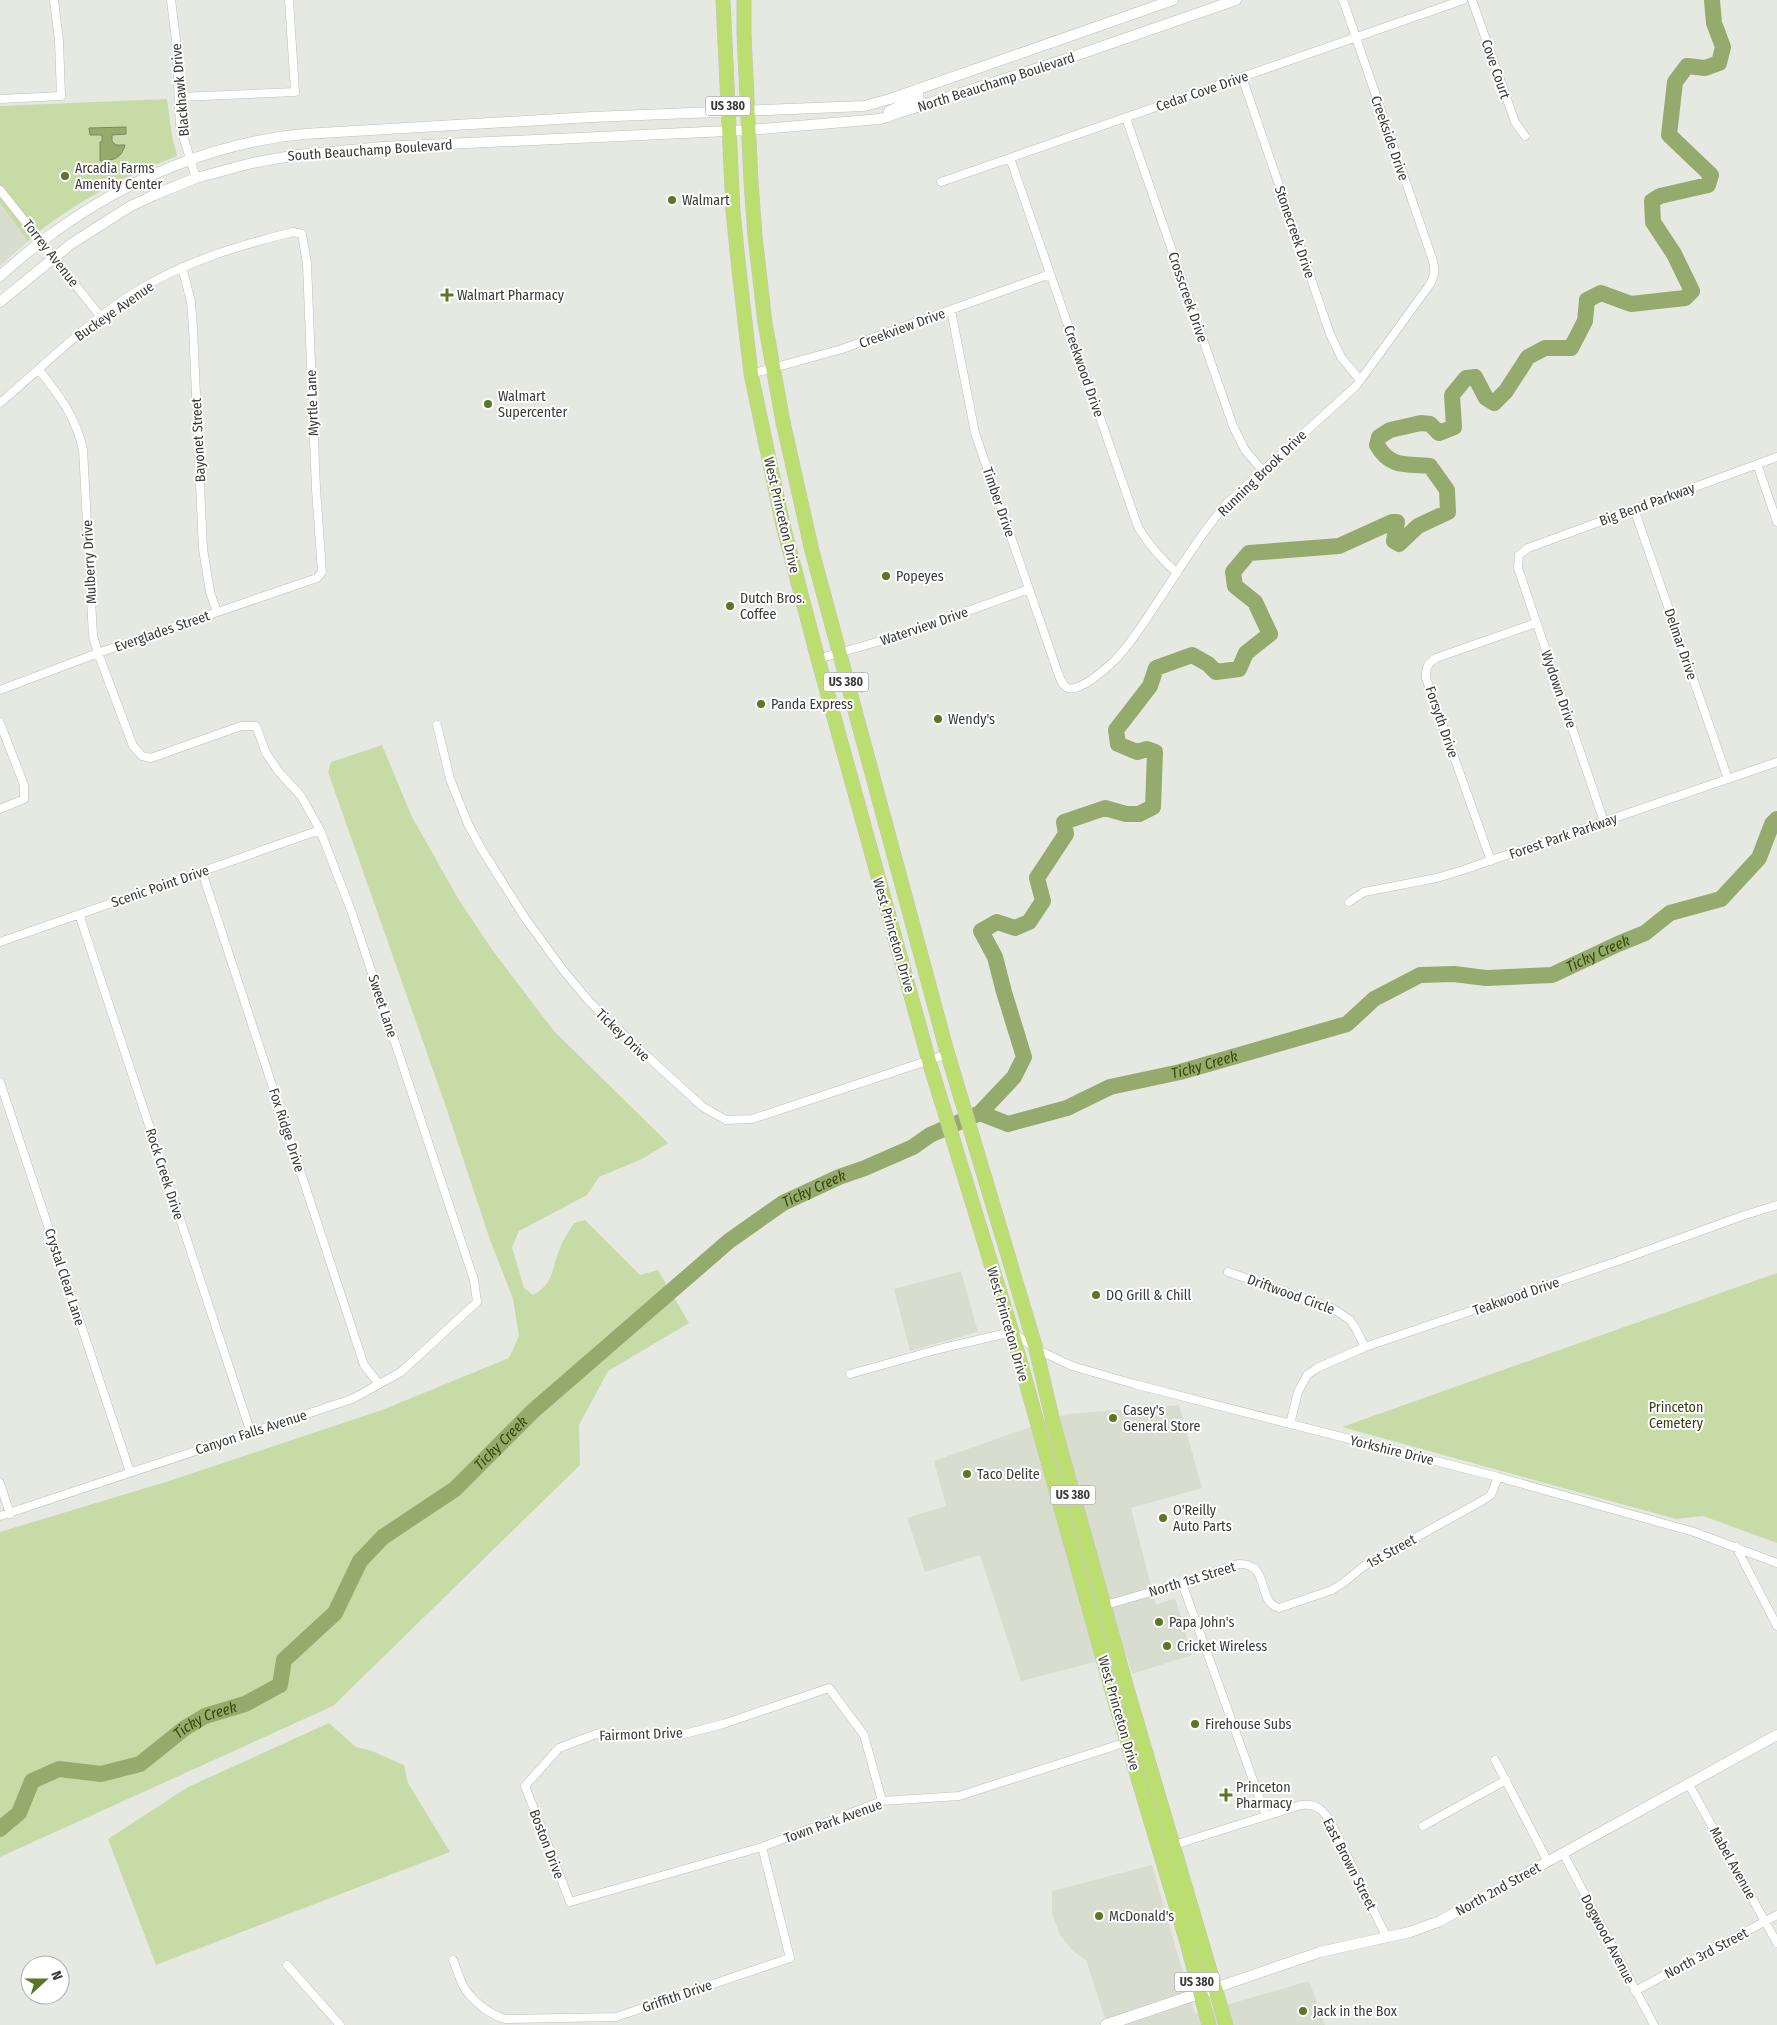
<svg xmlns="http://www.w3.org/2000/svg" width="1777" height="2025" viewBox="0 0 1777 2025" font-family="'Fira Sans Condensed',sans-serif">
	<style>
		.built { fill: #d8ddcf }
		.green { fill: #c7dba6 }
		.water { fill: #95ab6e; stroke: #7a895e }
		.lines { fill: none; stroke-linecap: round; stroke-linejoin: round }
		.river { stroke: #95ab6e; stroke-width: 16 }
		.minor-casing { stroke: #bcbfb8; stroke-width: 9 }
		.tertiary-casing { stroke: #bcbfb8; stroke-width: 11 }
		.secondary-casing { stroke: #bcbfb8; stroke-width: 12 }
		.trunk-casing { stroke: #c4c4c3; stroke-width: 15 }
		.minor { stroke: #fff; stroke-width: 8 }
		.tertiary { stroke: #fff; stroke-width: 10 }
		.secondary { stroke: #fff; stroke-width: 11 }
		.trunk { stroke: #bcde70; stroke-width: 14 }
		.poi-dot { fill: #5d7527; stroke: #fff; stroke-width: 2 }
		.labels { text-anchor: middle; stroke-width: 4; stroke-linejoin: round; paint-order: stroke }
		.shield { fill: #fff; stroke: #757674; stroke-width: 1 }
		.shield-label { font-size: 12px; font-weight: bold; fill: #3a3b38 }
		.street-label { font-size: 14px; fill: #3a3b38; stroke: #fff }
		.poi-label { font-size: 14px; fill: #3a3b38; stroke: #fff; text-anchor: start }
		.park-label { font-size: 14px; fill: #303e10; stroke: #fff }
		.water-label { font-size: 15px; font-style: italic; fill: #374900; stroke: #fff }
	</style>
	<rect width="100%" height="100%" fill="#e6e9e2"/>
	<path class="built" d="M0,203L28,241L0,266Z
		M961,1271L978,1332L910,1351L894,1289Z
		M1179,1405L1202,1488L1131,1508L1156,1605L1175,1598L1192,1655L1132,1674L1126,1654L1021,1681L980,1555L925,1572L907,1518L946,1506L934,1461L1067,1414Z
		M1152,1865L1195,2014L1309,1981L1325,2025H1107L1086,1960L1073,1951L1060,1935L1052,1913V1891Z"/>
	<path class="green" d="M167,99L172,136L177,156C123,177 72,203 28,241L0,203V106Z
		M382,745L412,817L459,900L493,951L554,1031L668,1143L642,1159L599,1177L587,1195L519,1231L512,1247L524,1288L533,1295C555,1283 551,1269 560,1248C563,1240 569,1231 574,1223L585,1220L640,1275L658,1270L689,1323L608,1371L579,1425L580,1465L333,1706L0,1857V1532L169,1481L382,1410L509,1358L519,1336L513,1299L489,1237L446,1107L328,772L331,762Z
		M1777,1273V1543L1703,1516L1676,1519L1342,1427Z
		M329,1723L356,1747L372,1751L404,1765L408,1783L450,1852L156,1965L108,1839L188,1787Z"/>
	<path class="water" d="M126,127V134L112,135V141L116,145H125C122,158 113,161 100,161V142H102V135H90L89,128Z"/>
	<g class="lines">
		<g class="river">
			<path id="s1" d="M980,1113L1008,1124L1067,1108L1110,1087L1180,1072L1347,1024L1374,999L1420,975L1454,974L1486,978L1552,975L1618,944L1645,933L1670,913L1721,899L1759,858L1772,824L1777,819"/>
			<path id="s2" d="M0,1829L19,1813L32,1781L59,1769L101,1774L140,1764L185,1728L205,1716L245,1704L280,1685L284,1660L335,1613L360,1561L383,1537L455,1489L533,1411L729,1241L783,1203L839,1177L865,1168L913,1147L930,1135L980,1113L1014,1077L1024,1057L1004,992L995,957L981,931L997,922L1015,928L1029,922L1043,901L1037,878L1066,834L1064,822L1105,808L1126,814H1139L1153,807L1155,752L1147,749L1137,752L1118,744L1116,730L1150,686L1156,668L1192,655L1208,664L1216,672L1239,669L1246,653L1270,634L1255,602L1235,586L1233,572L1249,553L1339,546L1392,522H1397L1394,541L1399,544L1418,526L1448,512L1447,490L1430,466C1406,464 1390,468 1377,445L1379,437L1390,430L1421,423L1430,424L1439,433L1454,427L1452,395L1466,378L1475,377L1486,398L1494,403L1506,391L1528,357L1545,348H1571L1585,321L1587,300L1601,293L1631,304L1685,298L1692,291L1674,254L1653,222L1652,201L1660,196L1708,185L1711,175L1669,135L1675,82L1687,66L1705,68L1719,63L1723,47L1714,23L1712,0"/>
		</g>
		<defs>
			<path id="minor" d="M171,0L176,40L180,126L196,178
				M1472,0L1515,122L1525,136
				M1242,77L1330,334L1341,357L1360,380
				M179,97L295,92L289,0
				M0,99L61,96L59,41L54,0
				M1126,118L1233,426L1245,450L1263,471
				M1010,158L1138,527C1149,545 1161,559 1177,573
				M941,182L1463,0
				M0,190L101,317
				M182,267L191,302L193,328L203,549L210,592L217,612
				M951,310L975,433L1058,673C1060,678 1062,686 1068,688C1081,692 1108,667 1116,659C1131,643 1143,624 1155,606C1178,571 1200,535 1227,503L1356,386L1428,287C1435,277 1436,270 1432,258L1343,0
				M751,374L842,349L1050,274
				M0,403C45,365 89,320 140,289C187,261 240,245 293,232L302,234L307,264L316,489L322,572L317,578L98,653L0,690
				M1757,464L1777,522
				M1634,509L1728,779
				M818,659L901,635L1029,589
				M0,723L24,785V799L0,809
				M437,725L450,779L468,824L482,850L525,918L563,970L588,1000L614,1026L703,1107L726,1120L752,1119L948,1054
				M1604,822L1518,568L1519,555L1528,548L1777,457
				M1491,861L1426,678C1425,668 1428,663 1436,658L1536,623
				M202,872L364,1365L379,1384
				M1349,902L1364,892L1437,878L1463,870L1777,762
				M79,914L251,1433
				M0,942L320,830
				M0,1082L130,1472
				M1228,1272L1332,1308L1350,1320L1356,1329L1365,1347
				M850,1374L943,1348L1012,1332L1036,1349L1072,1366L1134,1384L1498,1477L1694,1532L1777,1563
				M1290,1424L1298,1392L1307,1375L1317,1368L1365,1347L1615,1262L1742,1216L1777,1205
				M0,1483L10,1514
				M0,1516L352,1399L401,1372L477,1302L474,1280L352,913L320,830L301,796L279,772L266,753L256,726H241L151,758L142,756L133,746L98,653L93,636L83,449C75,416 60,396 39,370
				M1736,1547L1777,1626
				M1182,1583L1266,1816
				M1102,1606L1182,1583L1238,1564C1272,1563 1255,1601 1279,1608L1285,1606L1332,1590L1343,1583L1364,1566L1480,1502L1491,1495L1498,1477
				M1495,1760L1548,1862
				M1688,1783L1777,1943
				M882,1801L864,1735L829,1688L723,1724L680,1735L596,1734L559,1748L525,1786L570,1902L762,1847L882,1801L959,1796L1127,1742
				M1423,1826L1506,1780
				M1174,1845L1301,1805C1318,1803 1325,1812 1332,1825L1387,1938
				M1563,1853L1654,2025
				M453,1960C457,1969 460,1981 465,1989C474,2002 491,2016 506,2019L616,2017L790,1958L762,1847
				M287,1965L340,2025
				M1635,1991L1777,1915"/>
			<path id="tertiary" d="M888,117L889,111L918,98V89
				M0,276C17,261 34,246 53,233C125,180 215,142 304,134L592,117L864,106L890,99L1173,0
				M0,302L71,244L129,207L154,195L196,178L252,163L297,155L382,147L749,130L880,119L1066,59L1236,0
				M1215,1988L1320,1952L1410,1932L1440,1921L1777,1735"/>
			<path id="secondary" d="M1106,2025L1215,1988"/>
			<path id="trunk" d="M723,0L733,211L739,270L751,374L783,525L818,659L929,1061L1012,1332L1114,1698L1186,1939L1209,2025
				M744,0V34L751,182L755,236L765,323L783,422L812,551L946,1048L1036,1349L1053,1422L1128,1692L1226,2025"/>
		</defs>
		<use href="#minor" class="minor-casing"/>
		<use href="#tertiary" class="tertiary-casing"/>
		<use href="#secondary" class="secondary-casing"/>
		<use href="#trunk" class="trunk-casing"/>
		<use href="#minor" class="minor"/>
		<use href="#tertiary" class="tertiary"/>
		<use href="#secondary" class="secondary"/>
		<use href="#trunk" class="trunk"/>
	</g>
	<g class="poi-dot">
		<circle cx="65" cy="176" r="5"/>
		<circle cx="672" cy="200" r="5"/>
		<path d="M444.5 287.5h5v5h5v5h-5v5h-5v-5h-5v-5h5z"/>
		<circle cx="488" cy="404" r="5"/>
		<circle cx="886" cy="576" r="5"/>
		<circle cx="730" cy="606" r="5"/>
		<circle cx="761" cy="704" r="5"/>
		<circle cx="938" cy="719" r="5"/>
		<circle cx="1096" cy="1295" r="5"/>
		<circle cx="1113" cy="1418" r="5"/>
		<circle cx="967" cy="1474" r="5"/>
		<circle cx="1163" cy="1518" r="5"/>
		<circle cx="1159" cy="1622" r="5"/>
		<circle cx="1167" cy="1646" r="5"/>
		<circle cx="1195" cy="1724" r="5"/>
		<path d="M1223.5 1787.5h5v5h5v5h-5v5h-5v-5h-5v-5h5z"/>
		<circle cx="1099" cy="1916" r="5"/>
		<circle cx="1303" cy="2011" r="5"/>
	</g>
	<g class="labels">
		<g class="shield">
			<rect x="705.5" y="96.5" width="45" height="19" rx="4"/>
			<rect x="823.5" y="672.5" width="45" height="19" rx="4"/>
			<rect x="1050.5" y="1485.5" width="45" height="19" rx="4"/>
			<rect x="1174.5" y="1972.5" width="45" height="19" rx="4"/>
		</g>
		<g class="shield-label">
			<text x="728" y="110">US 380</text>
			<text x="846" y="686">US 380</text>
			<text x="1073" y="1499">US 380</text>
			<text x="1197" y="1986">US 380</text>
		</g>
		<g class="street-label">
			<text transform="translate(1496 69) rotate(71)" y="5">Cove Court</text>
			<text transform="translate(996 82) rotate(-18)" y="5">North Beauchamp Boulevard</text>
			<text transform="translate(180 90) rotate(-95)" y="5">Blackhawk Drive</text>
			<text transform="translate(1202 91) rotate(-19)" y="5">Cedar Cove Drive</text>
			<text transform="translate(1390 138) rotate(71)" y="5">Creekside Drive</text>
			<text transform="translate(370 150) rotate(-4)" y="5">South Beauchamp Boulevard</text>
			<text transform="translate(1295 232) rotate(71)" y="5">Stonecreek Drive</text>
			<text transform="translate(51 253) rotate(52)" y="5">Torrey Avenue</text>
			<text transform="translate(1188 297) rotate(71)" y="5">Crosscreek Drive</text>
			<text transform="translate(114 311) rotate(-35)" y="5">Buckeye Avenue</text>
			<text transform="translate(902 328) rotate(-20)" y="5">Creekview Drive</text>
			<text transform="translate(1084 371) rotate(71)" y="5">Creekwood Drive</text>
			<text transform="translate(312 403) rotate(-92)" y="5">Myrtle Lane</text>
			<text transform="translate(198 440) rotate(-93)" y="5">Bayonet Street</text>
			<text transform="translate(1262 473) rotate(-44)" y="5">Running Brook Drive</text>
			<text transform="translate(999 502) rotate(71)" y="5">Timber Drive</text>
			<text transform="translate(1647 504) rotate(-20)" y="5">Big Bend Parkway</text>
			<text transform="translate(782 515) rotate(77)" y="5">West Princeton Drive</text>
			<text transform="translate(89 562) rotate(-93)" y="5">Mulberry Drive</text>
			<text transform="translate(924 626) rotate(-19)" y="5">Waterview Drive</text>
			<text transform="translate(162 631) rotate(-19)" y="5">Everglades Street</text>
			<text transform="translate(1681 644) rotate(71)" y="5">Delmar Drive</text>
			<text transform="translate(1559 689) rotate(71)" y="5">Wydown Drive</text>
			<text transform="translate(1442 722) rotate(71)" y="5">Forsyth Drive</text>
			<text transform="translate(1563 836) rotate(-19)" y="5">Forest Park Parkway</text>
			<text transform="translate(160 886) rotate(-19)" y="5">Scenic Point Drive</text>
			<text transform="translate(894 935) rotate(74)" y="5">West Princeton Drive</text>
			<text transform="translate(383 1006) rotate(72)" y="5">Sweet Lane</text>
			<text transform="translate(623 1035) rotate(44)" y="5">Tickey Drive</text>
			<text transform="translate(287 1130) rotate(72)" y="5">Fox Ridge Drive</text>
			<text transform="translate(165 1174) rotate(72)" y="5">Rock Creek Drive</text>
			<text transform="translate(65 1277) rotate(72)" y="5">Crystal Clear Lane</text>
			<text transform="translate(1291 1294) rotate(20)" y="5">Driftwood Circle</text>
			<text transform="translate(1516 1296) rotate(-19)" y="5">Teakwood Drive</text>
			<text transform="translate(1008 1324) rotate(74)" y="5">West Princeton Drive</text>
			<text transform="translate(251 1432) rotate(-18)" y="5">Canyon Falls Avenue</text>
			<text transform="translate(1392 1450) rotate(14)" y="5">Yorkshire Drive</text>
			<text transform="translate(1391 1551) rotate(-29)" y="5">1st Street</text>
			<text transform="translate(1192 1579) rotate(-17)" y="5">North 1st Street</text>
			<text transform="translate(1119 1713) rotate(74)" y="5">West Princeton Drive</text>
			<text transform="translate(641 1734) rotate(-2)" y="5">Fairmont Drive</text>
			<text transform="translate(833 1821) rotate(-20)" y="5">Town Park Avenue</text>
			<text transform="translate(547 1844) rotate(69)" y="5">Boston Drive</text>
			<text transform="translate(1733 1863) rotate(61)" y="5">Mabel Avenue</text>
			<text transform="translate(1350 1864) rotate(63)" y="5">East Brown Street</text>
			<text transform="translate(1498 1889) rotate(-29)" y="5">North 2nd Street</text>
			<text transform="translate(1608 1939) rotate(62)" y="5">Dogwood Avenue</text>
			<text transform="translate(1706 1953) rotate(-28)" y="5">North 3rd Street</text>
			<text transform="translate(677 1996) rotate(-19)" y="5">Griffith Drive</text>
		</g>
		<g class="poi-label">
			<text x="75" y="173">Arcadia Farms<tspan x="75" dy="16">Amenity Center</tspan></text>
			<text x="682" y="205">Walmart</text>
			<text x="457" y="300">Walmart Pharmacy</text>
			<text x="498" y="401">Walmart<tspan x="498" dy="16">Supercenter</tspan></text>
			<text x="896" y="581">Popeyes</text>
			<text x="740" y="603">Dutch Bros.<tspan x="740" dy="16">Coffee</tspan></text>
			<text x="771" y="709">Panda Express</text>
			<text x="948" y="724">Wendy's</text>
			<text x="1106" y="1300">DQ Grill &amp; Chill</text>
			<text x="1123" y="1415">Casey's<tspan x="1123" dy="16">General Store</tspan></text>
			<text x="977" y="1479">Taco Delite</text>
			<text x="1173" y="1515">O'Reilly<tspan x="1173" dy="16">Auto Parts</tspan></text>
			<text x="1169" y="1627">Papa John's</text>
			<text x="1177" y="1651">Cricket Wireless</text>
			<text x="1205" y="1729">Firehouse Subs</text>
			<text x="1236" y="1792">Princeton<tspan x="1236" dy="16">Pharmacy</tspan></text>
			<text x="1109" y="1921">McDonald's</text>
			<text x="1313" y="2016">Jack in the Box</text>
		</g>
		<g class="park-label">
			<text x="1676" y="1412">Princeton<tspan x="1676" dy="16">Cemetery</tspan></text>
		</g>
		<g class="water-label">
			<text dy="5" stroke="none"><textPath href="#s1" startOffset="656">Ticky Creek</textPath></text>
			<text dy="5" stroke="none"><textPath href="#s1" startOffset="236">Ticky Creek</textPath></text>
			<text dy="5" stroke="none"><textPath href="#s2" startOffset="1076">Ticky Creek</textPath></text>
			<text dy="5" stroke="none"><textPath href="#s2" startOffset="671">Ticky Creek</textPath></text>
			<text dy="5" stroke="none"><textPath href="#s2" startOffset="251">Ticky Creek</textPath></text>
		</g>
	</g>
	<g transform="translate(45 1980) rotate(69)"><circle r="24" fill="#ffffff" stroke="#b0b1af"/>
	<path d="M0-4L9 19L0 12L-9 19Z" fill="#5d7527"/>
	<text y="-8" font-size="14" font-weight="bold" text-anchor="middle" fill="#3a3b38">N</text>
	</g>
</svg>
